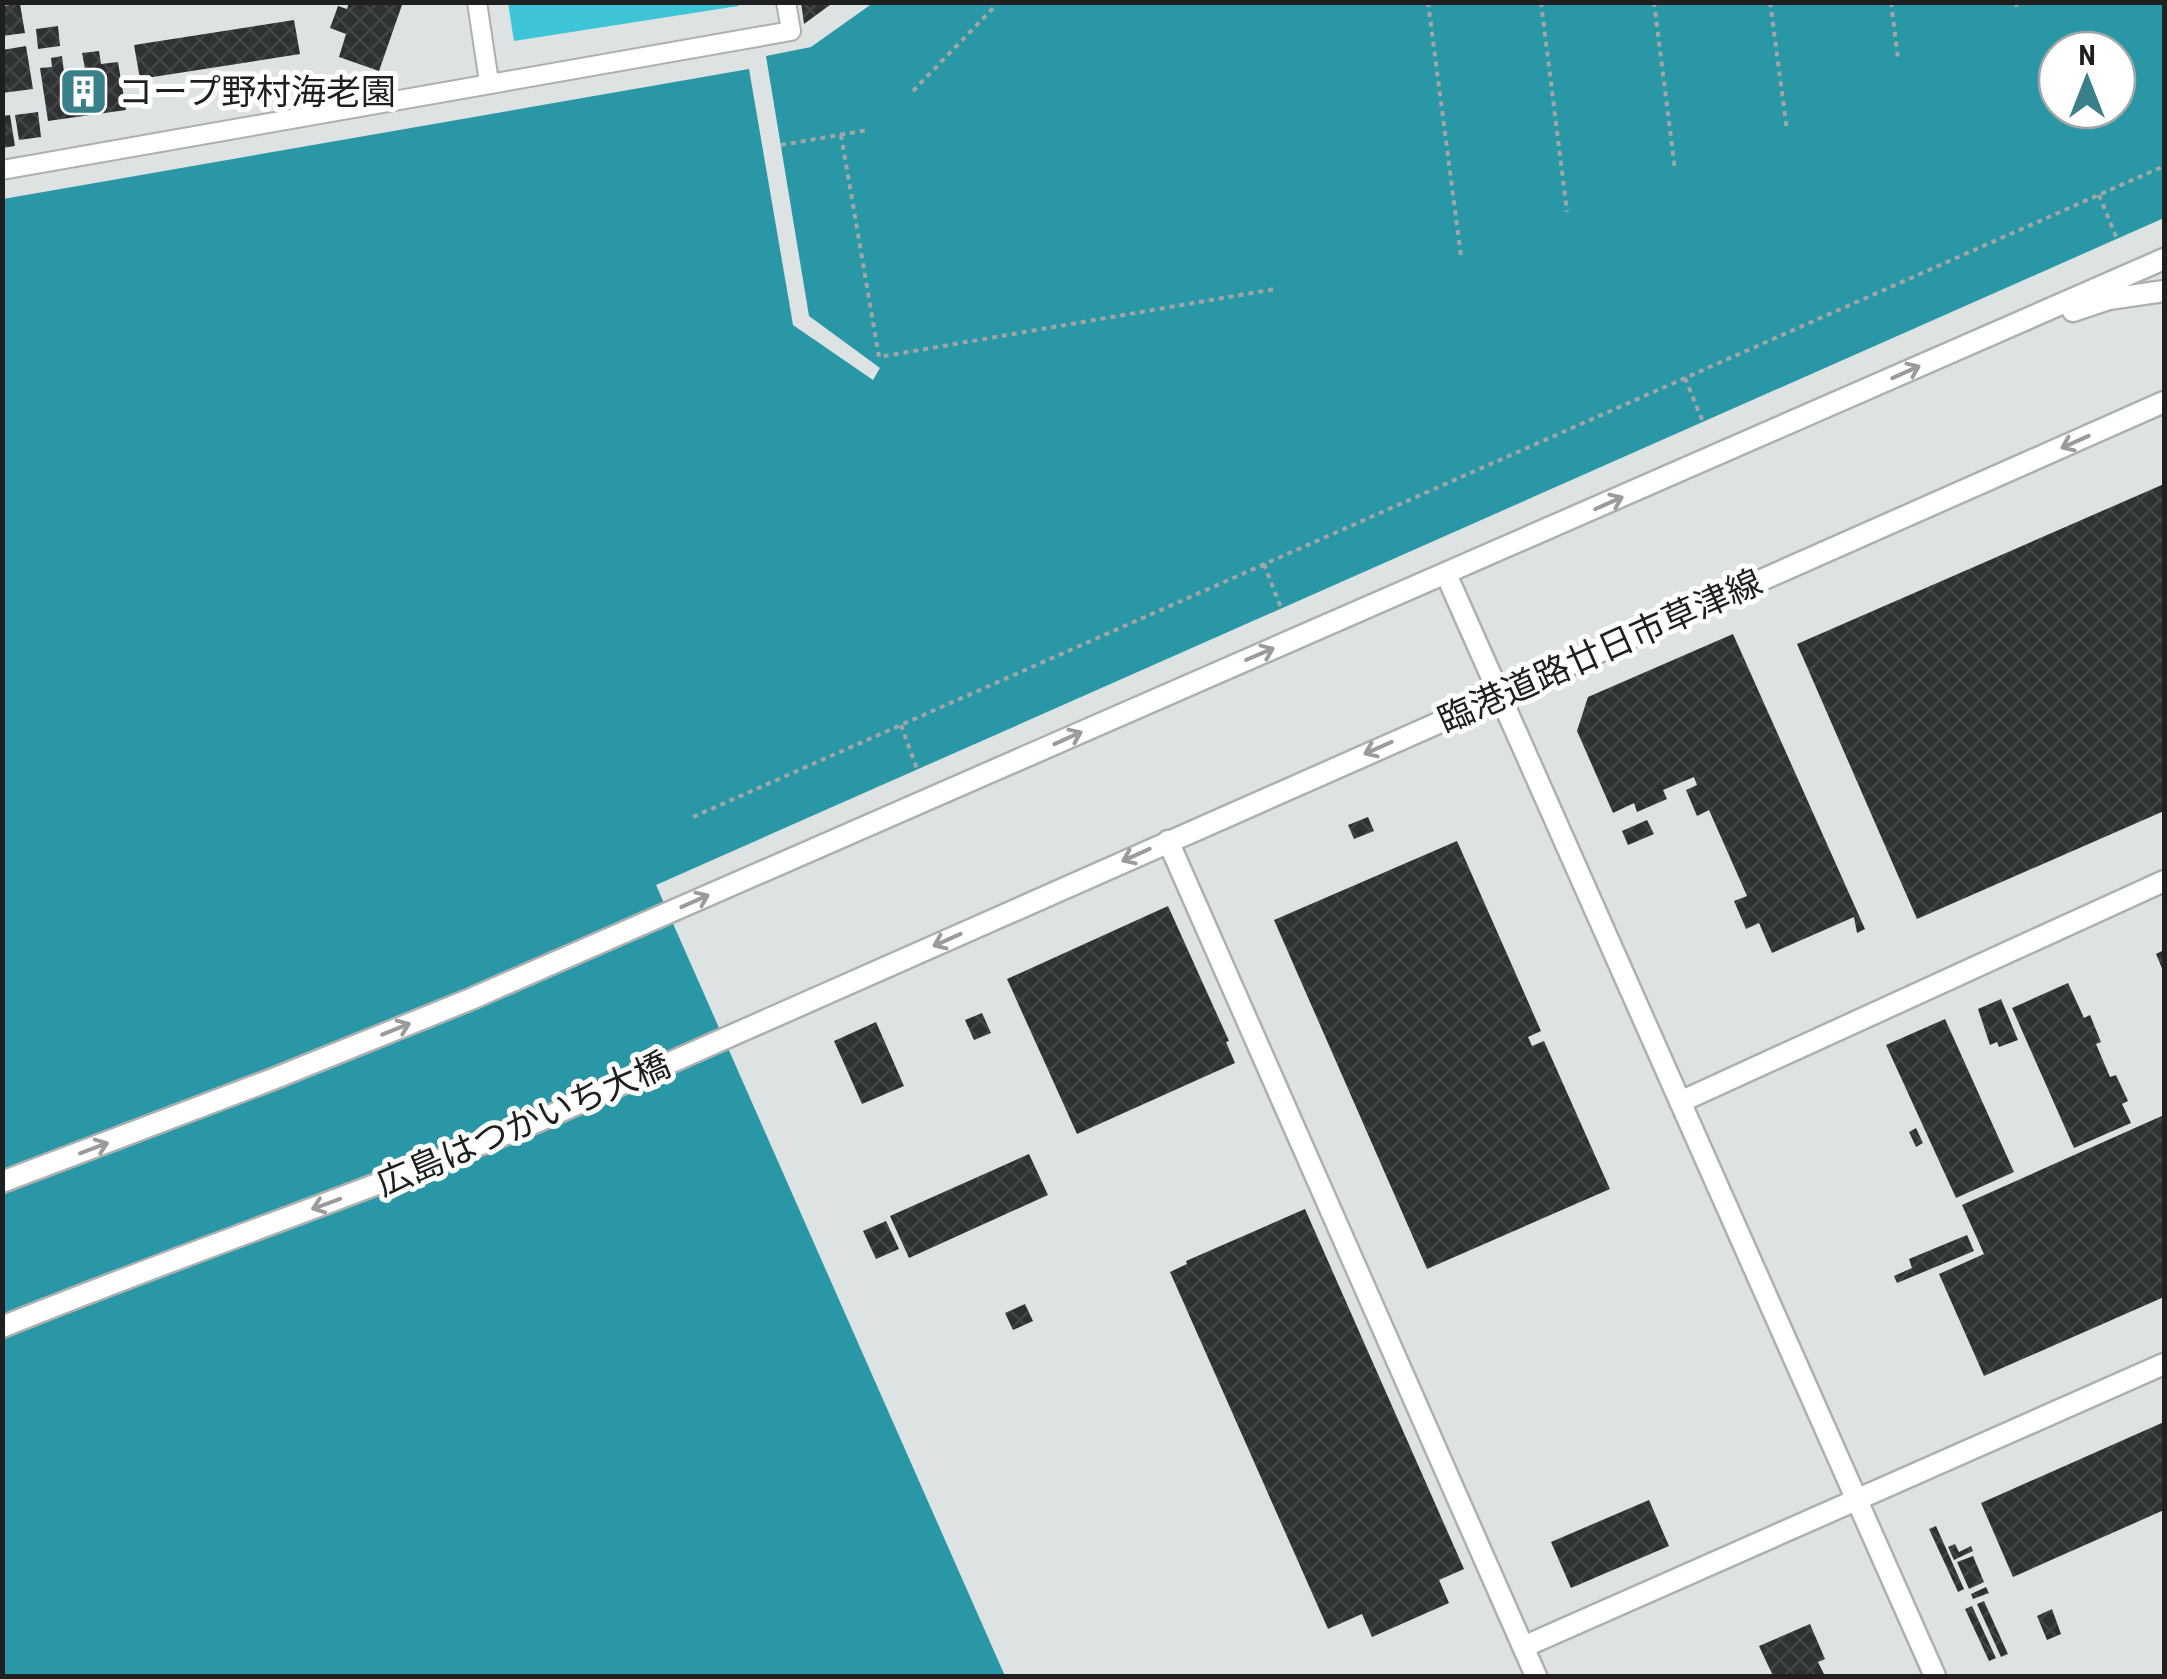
<svg xmlns="http://www.w3.org/2000/svg" width="2167" height="1679" viewBox="0 0 2167 1679" font-family="'Roboto Condensed','Noto Sans JP',sans-serif">
	<style>
		.green { fill: #3ec4d7 }
		.water { fill: #2997a6; fill-rule: evenodd }
		.building { fill: url(#building-cross-hatch) }
		.lines { fill: none; stroke-linecap: round; stroke-linejoin: round }
		.minor-casing { stroke: #acb0b1; stroke-width: 22 }
		.tertiary-casing { stroke: #acb0b1; stroke-width: 25 }
		.path { stroke: #a2a6a7; stroke-width: 4; stroke-dasharray: 5 5; stroke-linecap: butt }
		.minor { stroke: #fff; stroke-width: 18 }
		.tertiary { stroke: #fff; stroke-width: 20 }
		.oneway { stroke: #9a9b9b }
		.labels { text-anchor: middle; stroke-width: 10; stroke-linejoin: round; paint-order: stroke }
		.poi-label { font-size: 35px; fill: #1e2020; stroke: #fff; text-anchor: start }
		.street-label { font-size: 35px; fill: #1e2020; stroke: #fff }
	</style>
	<defs>
		<pattern id="building-cross-hatch" width="8" height="8" patternUnits="userSpaceOnUse" patternTransform="scale(2.5)"><rect width="8" height="8" fill="#2e3132"/><path d="M0 0l8 8M0 8l8-8" fill="none" stroke="#434647"/></pattern>
	</defs>
	<rect width="100%" height="100%" fill="#dde2e3"/>
	<path class="green" d="M508,3V2L740,3L738,6L514,41Z"/>
	<path class="water" d="M873,3H2164V218L656,885L1005,1676H3V199L749,69L793,325L873,380L880,368L809,316L766,56L811,47ZM2057,50H2117V110H2057Z"/>
	<path class="building" d="M349,2H403L379,71L339,57L346,34L330,28L338,6L347,9Z
		M801,2H834L804,24Z
		M20,4L25,33L2,36V6Z
		M294,20L300,54L140,79L134,45Z
		M58,26L60,46L38,49L36,29Z
		M26,46L33,89L2,93V50Z
		M99,51L101,64L118,62L126,110L48,121L40,68L52,67L51,58L62,56L64,72L85,69L82,53Z
		M38,112L41,137L19,140L15,115Z
		M10,115L15,146L2,148V116Z
		M2164,484V811L1917,919L1797,644Z
		M1733,634L1865,929L1857,933L1854,917L1772,953L1759,923L1746,929L1734,901L1747,896L1709,810L1697,816L1686,790L1697,785L1694,777L1663,790L1667,799L1637,812L1634,803L1613,813L1577,731L1588,697Z
		M1368,817L1374,831L1354,839L1348,825Z
		M1647,820L1654,834L1628,845L1622,831Z
		M1457,841L1541,1031L1528,1037L1532,1046L1544,1041L1610,1189L1427,1269L1274,920Z
		M1168,906L1229,1041L1226,1042L1235,1063L1077,1134L1007,979Z
		M2164,950V973L2156,954Z
		M2068,983L2084,1018L2090,1015L2101,1042L2096,1044L2110,1077L2116,1075L2128,1101L2122,1104L2131,1123L2074,1148L2012,1008Z
		M2001,999L2018,1040L1999,1047L1997,1042L1990,1045L1978,1009Z
		M982,1013L991,1033L974,1040L965,1020Z
		M1945,1019L2014,1172L1956,1198L1886,1045Z
		M876,1022L904,1086L862,1104L834,1041Z
		M2164,1115V1297L1984,1376L1939,1274L1984,1254L1962,1205Z
		M1916,1128L1923,1143L1916,1147L1909,1132Z
		M1029,1154L1048,1195L909,1258L890,1216Z
		M1305,1209L1464,1569L1439,1580L1449,1603L1372,1637L1362,1614L1328,1629L1170,1272L1187,1264L1186,1261Z
		M886,1221L899,1249L876,1259L863,1231Z
		M1967,1235L1974,1251L1897,1283L1894,1276L1912,1268L1909,1259Z
		M1025,1304L1033,1321L1013,1330L1005,1313Z
		M2164,1422V1510L2013,1577L1981,1503Z
		M1649,1500L1669,1546L1571,1588L1551,1542Z
		M1936,1526L1964,1589L1958,1592L1929,1529Z
		M1955,1544L1959,1552L1971,1546L1973,1551L1954,1560L1948,1547Z
		M1973,1556L1984,1582L1969,1589L1957,1562Z
		M1986,1587L1989,1593L1973,1599L1971,1594Z
		M1984,1601L2008,1654L2001,1657L1977,1604Z
		M1972,1606L1996,1658L1989,1661L1965,1609Z
		M2052,1609L2061,1634L2047,1640L2037,1616Z
		M1810,1624L1825,1659L1818,1662L1825,1676H1773L1759,1646Z"/>
	<g class="lines">
		<defs>
			<path id="minor" d="M477,2L489,82
				M2,170L791,31L786,2"/>
			<path id="tertiary" d="M2073,311L2109,299L2164,291
				M1446,574L1935,1676
				M1168,841L1536,1676
				M1680,1102L2164,881
				M2,1182L273,1079L471,999L2164,259
				M2,1327C179,1255 360,1194 536,1122L2164,402
				M1523,1647L2164,1364"/>
		</defs>
		<use href="#minor" class="minor-casing"/>
		<use href="#tertiary" class="tertiary-casing"/>
		<path class="path" d="M1428,2L1461,256
			M1541,2L1567,212
			M1654,2L1675,170
			M1770,2L1787,130
			M1891,2L1898,59
			M2016,2L2017,10
			M913,91L999,2
			M841,135L879,357L1275,289
			M781,145L868,130
			M2099,195L2117,239
			M1685,378L1703,422
			M1264,564L1281,608
			M901,725L917,769
			M693,817L2164,166"/>
		<use href="#minor" class="minor"/>
		<use href="#tertiary" class="tertiary"/>
	</g>
	<defs><path id="oneway-shaft" d="M-6 0H5M1.5-3L5.5 0L1.5 3" fill="none" stroke-width="1.6" stroke-linecap="round" stroke-linejoin="round" transform="scale(2.5)"/></defs>
	<g class="oneway">
		<use href="#oneway-shaft" transform="translate(1906 372) rotate(-24)"/>
		<use href="#oneway-shaft" transform="translate(2075 442) rotate(156)"/>
		<use href="#oneway-shaft" transform="translate(1609 503) rotate(-24)"/>
		<use href="#oneway-shaft" transform="translate(1260 654) rotate(-23)"/>
		<use href="#oneway-shaft" transform="translate(1068 738) rotate(-24)"/>
		<use href="#oneway-shaft" transform="translate(1378 748) rotate(156)"/>
		<use href="#oneway-shaft" transform="translate(1136 855) rotate(156)"/>
		<use href="#oneway-shaft" transform="translate(695 901) rotate(-24)"/>
		<use href="#oneway-shaft" transform="translate(947 940) rotate(156)"/>
		<use href="#oneway-shaft" transform="translate(396 1029) rotate(-22)"/>
		<use href="#oneway-shaft" transform="translate(94 1148) rotate(-21)"/>
		<use href="#oneway-shaft" transform="translate(326 1204) rotate(160)"/>
	</g>
	<defs>
		<symbol id="building-square" viewBox="-11 -11 22 22"><rect x="-9" y="-9" width="18" height="18" rx="4" fill="#39808a" stroke="#fff"/><path d="M-4-6H4V6H1V3H-1V6H-4ZM-2.5-4.3h1.7v1.8h-1.7ZM.8-4.3h1.7v1.8H.8ZM-2.5-1h1.7V.8h-1.7ZM.8-1h1.7V.8H.8Z" fill="#fff"/></symbol>
	</defs>
	<g fill-rule="evenodd">
		<use href="#building-square" x="56" y="64" width="55" height="55"/>
	</g>
	<g class="labels">
		<g class="poi-label">
			<text x="118" y="104">コープ野村海老園</text>
		</g>
		<g class="street-label">
			<text transform="translate(1600 651) rotate(-24)" y="12">臨港道路廿日市草津線</text>
			<text transform="translate(523 1124) rotate(-23)" y="12">広島はつかいち大橋</text>
		</g>
	</g>
	<rect width="2167" height="1679" fill="none" stroke="#1e2020" stroke-width="10"/>
	<g transform="translate(2087 80)"><circle r="48" fill="#ffffff" stroke="#a5a6a6" stroke-width="2.5"/>
	<path d="M0-8L18 38L0 25L-18 38Z" fill="#39808a"/>
	<text y="-15" font-size="28" font-weight="bold" text-anchor="middle" fill="#1e2020">N</text>
	</g>
</svg>
